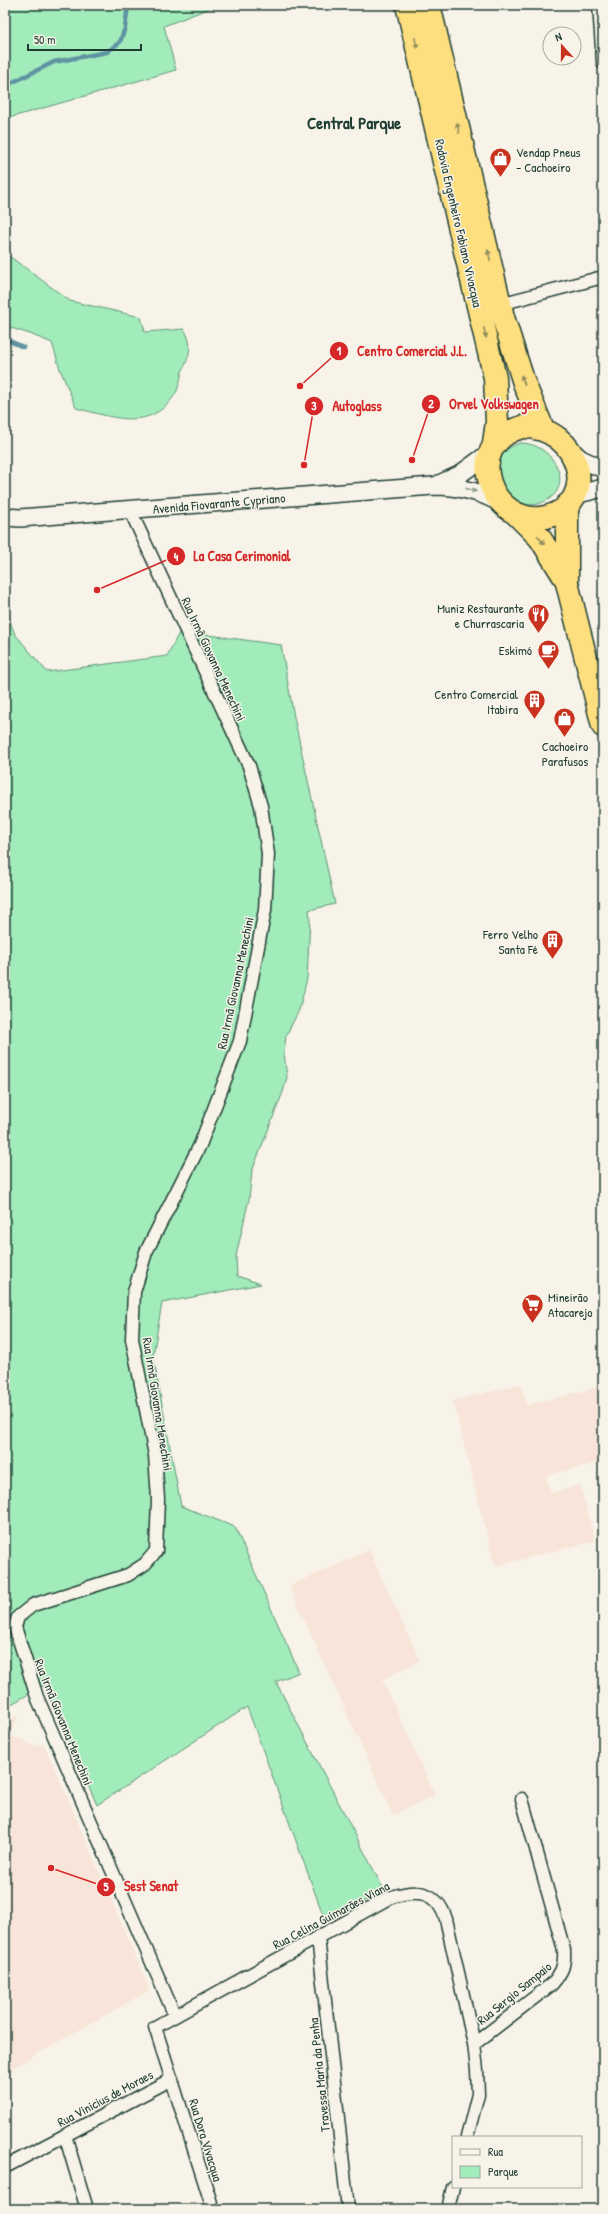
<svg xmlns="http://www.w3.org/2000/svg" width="608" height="2214" viewBox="0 0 608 2214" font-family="'Patrick Hand',sans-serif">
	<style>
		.built { fill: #f8e4d8 }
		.green { fill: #a2ebba; stroke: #609477 }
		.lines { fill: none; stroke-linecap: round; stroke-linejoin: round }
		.stream { stroke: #5f93a2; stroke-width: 4.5 }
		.street-casing { stroke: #1f3d34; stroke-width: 15 }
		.secondary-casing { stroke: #1f3d34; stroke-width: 20 }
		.highway-casing { stroke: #1f3d34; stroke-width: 25 }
		.street { stroke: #f7f3e8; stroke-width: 12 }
		.secondary { stroke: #f7f3e8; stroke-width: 17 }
		.highway { stroke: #fedf80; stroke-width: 22 }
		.oneway { fill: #8e8e5a }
		.oneway2 { fill: #8b988e }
		.labels { text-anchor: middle; stroke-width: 3; stroke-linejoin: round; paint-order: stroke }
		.poi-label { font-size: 13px; fill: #1f3d34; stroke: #f7f3e8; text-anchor: end }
		.street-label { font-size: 13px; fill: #1f3d34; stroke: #f7f3e8 }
		.district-label { font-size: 17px; font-weight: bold; fill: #1f3d34; stroke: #f7f3e8 }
		.leader { fill: none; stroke: #d62828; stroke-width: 1.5 }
		.callout-dot { fill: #d62828; stroke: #f7f3e8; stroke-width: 1.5 }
		.mark-label { font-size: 12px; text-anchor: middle; font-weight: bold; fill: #fff }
		.callout-label { font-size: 14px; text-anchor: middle; font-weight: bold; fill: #d62828; stroke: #f7f3e8; stroke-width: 3; stroke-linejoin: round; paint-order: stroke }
	</style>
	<rect width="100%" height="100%" fill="#f7f3e8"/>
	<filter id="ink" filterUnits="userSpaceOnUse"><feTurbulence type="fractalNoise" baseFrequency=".025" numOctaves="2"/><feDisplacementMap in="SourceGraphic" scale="8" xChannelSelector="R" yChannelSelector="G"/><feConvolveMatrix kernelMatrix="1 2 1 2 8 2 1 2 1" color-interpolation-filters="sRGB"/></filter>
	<g filter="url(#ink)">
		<path class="built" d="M521,1384L527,1405L603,1386V1479L599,1462L546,1476L551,1493L580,1485L595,1541L495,1566L453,1401Z
			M369,1550L420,1661L382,1679L435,1795L393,1815L289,1586Z
			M19,1714L10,1735L35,1746L44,1744L150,1990L5,2072V1721Z"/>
		<path class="green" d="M5,5H218L164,26L176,70L5,119Z
			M5,253L70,301L141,317L145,332L184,329C194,345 189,357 182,372C180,380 179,389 174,396C149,432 112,417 76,408L60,369L52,343L30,334L5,326Z
			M520,443C553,442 579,489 541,503C509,516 475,457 520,443Z
			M5,609L15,634L47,672L167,656L180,631L281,645L294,717L335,904L309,910L310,919L307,979L299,1010L286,1036L284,1053L287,1077L283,1092L252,1171L249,1199L236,1256L237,1276L261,1284L162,1303L153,1356L181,1506L235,1527L299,1672L276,1682L384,1890L326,1923L247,1707L97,1805L44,1685L5,1708Z"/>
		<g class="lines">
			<path class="stream" d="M5,86L54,62L107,52L120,42L125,28L128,5
				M5,339L23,347"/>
			<defs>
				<path id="street" d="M599,5L603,63
					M500,304L603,277
					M130,510L249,766L261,806L268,854L265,910L240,1041L200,1145L146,1252L134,1292L132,1339L155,1455L158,1499L156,1551L145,1564L128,1575L33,1605L18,1617L15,1627L37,1697L175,2016
					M318,1937L348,2209
					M474,2044L552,1984C562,1972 565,1966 564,1950L522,1799
					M65,2135L87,2209
					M5,2167L172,2079
					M213,2209L155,2027L389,1898C415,1889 436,1889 446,1919L474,2044L477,2070L478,2094L467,2137
					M448,2209L453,2187"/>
				<path id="secondary" d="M569,449L581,459L603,469
					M439,484L459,475L489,453
					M574,495L603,488
					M5,517L20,518L433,486C459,486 481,491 504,505"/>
				<path id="highway" d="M407,5L495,378L497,422L494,443
					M429,5L503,317L524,383L543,429
					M522,427C580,425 602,504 546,517C493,529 458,445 522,427Z
					M567,505V583L603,726
					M515,513L540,538L565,578"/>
			</defs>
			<use href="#street" class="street-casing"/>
			<use href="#secondary" class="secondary-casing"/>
			<use href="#highway" class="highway-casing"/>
			<use href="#street" class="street"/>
			<use href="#secondary" class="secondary"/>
			<use href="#highway" class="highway"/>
		</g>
		<defs><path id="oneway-solid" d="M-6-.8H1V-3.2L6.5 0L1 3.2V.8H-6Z"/></defs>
		<g class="oneway">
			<use href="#oneway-solid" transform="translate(416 43) rotate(77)"/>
			<use href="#oneway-solid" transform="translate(458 128) rotate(-103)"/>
			<use href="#oneway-solid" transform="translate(489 255) rotate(-103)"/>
			<use href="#oneway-solid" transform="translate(485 333) rotate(77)"/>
			<use href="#oneway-solid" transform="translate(523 380) rotate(-110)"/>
			<use href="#oneway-solid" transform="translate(541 540) rotate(51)"/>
		</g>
		<use class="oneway2" href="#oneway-solid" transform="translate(471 490) rotate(16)"/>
	</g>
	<defs>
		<symbol id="shop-pin" viewBox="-11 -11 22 30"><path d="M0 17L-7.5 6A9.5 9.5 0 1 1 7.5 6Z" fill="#c8321e" stroke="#f7f3e8"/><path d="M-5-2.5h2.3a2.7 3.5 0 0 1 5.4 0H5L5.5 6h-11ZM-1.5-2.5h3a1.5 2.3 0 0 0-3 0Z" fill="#fff"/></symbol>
		<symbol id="restaurant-pin" viewBox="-11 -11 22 30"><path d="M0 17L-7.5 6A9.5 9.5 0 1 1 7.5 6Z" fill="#c8321e" stroke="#f7f3e8"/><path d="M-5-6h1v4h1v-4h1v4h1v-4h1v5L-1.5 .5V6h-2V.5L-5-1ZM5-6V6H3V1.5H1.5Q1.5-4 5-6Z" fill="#fff"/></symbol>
		<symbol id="cafe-pin" viewBox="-11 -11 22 30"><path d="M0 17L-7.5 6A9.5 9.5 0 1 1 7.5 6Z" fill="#c8321e" stroke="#f7f3e8"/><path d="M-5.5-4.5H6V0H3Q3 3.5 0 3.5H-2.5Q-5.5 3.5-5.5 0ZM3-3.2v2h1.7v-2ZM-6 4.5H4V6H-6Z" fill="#fff"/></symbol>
		<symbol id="building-pin" viewBox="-11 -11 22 30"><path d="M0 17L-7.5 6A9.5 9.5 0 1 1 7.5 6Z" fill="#c8321e" stroke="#f7f3e8"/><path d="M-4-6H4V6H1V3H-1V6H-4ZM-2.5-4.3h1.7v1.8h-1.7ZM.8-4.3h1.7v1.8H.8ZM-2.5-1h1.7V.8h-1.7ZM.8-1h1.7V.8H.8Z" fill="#fff"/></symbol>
		<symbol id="supermarket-pin" viewBox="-11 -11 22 30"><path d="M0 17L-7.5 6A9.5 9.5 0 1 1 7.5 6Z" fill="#c8321e" stroke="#f7f3e8"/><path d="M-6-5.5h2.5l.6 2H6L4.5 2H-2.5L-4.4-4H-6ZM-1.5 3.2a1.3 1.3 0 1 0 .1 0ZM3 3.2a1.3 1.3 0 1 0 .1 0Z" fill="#fff"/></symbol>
	</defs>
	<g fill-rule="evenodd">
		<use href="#shop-pin" x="488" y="146" width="25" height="34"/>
		<use href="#restaurant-pin" x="526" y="602" width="25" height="34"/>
		<use href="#cafe-pin" x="536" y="638" width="25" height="34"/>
		<use href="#building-pin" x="522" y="688" width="25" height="34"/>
		<use href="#shop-pin" x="552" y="706" width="25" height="34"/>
		<use href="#building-pin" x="540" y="928" width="25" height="34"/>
		<use href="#supermarket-pin" x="520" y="1292" width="25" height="34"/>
	</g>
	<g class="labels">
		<g class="poi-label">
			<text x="516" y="157" text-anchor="start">Vendap Pneus<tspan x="516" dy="15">- Cachoeiro</tspan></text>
			<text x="524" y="613">Muniz Restaurante<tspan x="524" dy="15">e Churrascaria</tspan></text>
			<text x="532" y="655">Eskimó</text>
			<text x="518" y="699">Centro Comercial<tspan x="518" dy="15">Itabira</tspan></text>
			<text x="565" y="751" text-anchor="middle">Cachoeiro<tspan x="565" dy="15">Parafusos</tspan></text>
			<text x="538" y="939">Ferro Velho<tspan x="538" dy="15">Santa Fé</tspan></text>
			<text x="548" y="1302" text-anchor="start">Mineirão<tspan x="548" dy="15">Atacarejo</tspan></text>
		</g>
		<g class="street-label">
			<text transform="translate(459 223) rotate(77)" y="5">Rodovia Engenheiro Fabiano Vivacqua</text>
			<text transform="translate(219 503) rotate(-5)" y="5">Avenida Fiovarante Cypriano</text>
			<text transform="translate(214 659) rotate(65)" y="5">Rua Irmã Giovanna Menechini</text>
			<text transform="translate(235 983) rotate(-78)" y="5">Rua Irmã Giovanna Menechini</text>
			<text transform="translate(158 1404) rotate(81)" y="5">Rua Irmã Giovanna Menechini</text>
			<text transform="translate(64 1722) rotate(68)" y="5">Rua Irmã Giovanna Menechini</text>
			<text transform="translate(331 1915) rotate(-28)" y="5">Rua Celina Guimarães Viana</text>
			<text transform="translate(514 1993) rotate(-39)" y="5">Rua Sergio Sampaio</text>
			<text transform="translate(319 2075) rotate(-96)" y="5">Travessa Maria da Penha</text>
			<text transform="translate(105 2098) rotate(-28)" y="5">Rua Vinicius de Moraes</text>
			<text transform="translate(206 2140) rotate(73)" y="5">Rua Dora Vivacqua</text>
		</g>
		<g class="district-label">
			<text x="354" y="129">Central Parque</text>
		</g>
	</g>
	<path class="leader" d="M300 386L339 351M412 460L431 404M304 465L314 406M97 590L176 556M51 1868L106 1887"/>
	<g class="callout-dot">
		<circle cx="300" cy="386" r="4"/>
		<circle cx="412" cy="460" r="4"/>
		<circle cx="304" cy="465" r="4"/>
		<circle cx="97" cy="590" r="4"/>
		<circle cx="51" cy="1868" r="4"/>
		<circle cx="339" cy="351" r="10"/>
		<circle cx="431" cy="404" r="10"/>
		<circle cx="314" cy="406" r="10"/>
		<circle cx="176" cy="556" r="10"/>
		<circle cx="106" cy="1887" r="10"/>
	</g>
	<g class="mark-label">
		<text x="339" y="355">1</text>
		<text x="431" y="408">2</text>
		<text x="314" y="410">3</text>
		<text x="176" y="561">4</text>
		<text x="106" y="1891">5</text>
	</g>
	<g class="callout-label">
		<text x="412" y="356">Centro Comercial J.L.</text>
		<text x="494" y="409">Orvel Volkswagen</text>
		<text x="357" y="411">Autoglass</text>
		<text x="242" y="561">La Casa Cerimonial</text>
		<text x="151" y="1891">Sest Senat</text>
	</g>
	<rect width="608" height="2214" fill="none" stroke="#f7f3e8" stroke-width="20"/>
	<rect x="10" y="10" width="588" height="2194" fill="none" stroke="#1f3d34" stroke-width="1.5" filter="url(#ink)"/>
	<rect x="452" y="2136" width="130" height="52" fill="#f7f3e8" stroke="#a1aaa0"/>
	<rect x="460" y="2149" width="20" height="6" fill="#f7f3e8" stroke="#a1aaa0"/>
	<text x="488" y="2156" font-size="12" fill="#1f3d34">Rua</text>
	<rect x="460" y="2166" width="20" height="12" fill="#a2ebba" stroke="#a1aaa0"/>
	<text x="488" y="2176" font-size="12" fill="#1f3d34">Parque</text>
	<g transform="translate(562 46) rotate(339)"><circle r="19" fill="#f7f3e8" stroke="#a1aaa0"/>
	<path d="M0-3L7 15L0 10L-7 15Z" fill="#c8321e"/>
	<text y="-6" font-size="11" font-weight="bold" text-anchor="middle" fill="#1f3d34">N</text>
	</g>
	<path d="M28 44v6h113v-6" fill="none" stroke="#1f3d34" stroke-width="2"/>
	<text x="34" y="44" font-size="12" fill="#1f3d34" stroke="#f7f3e8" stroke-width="3" paint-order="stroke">50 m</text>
</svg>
